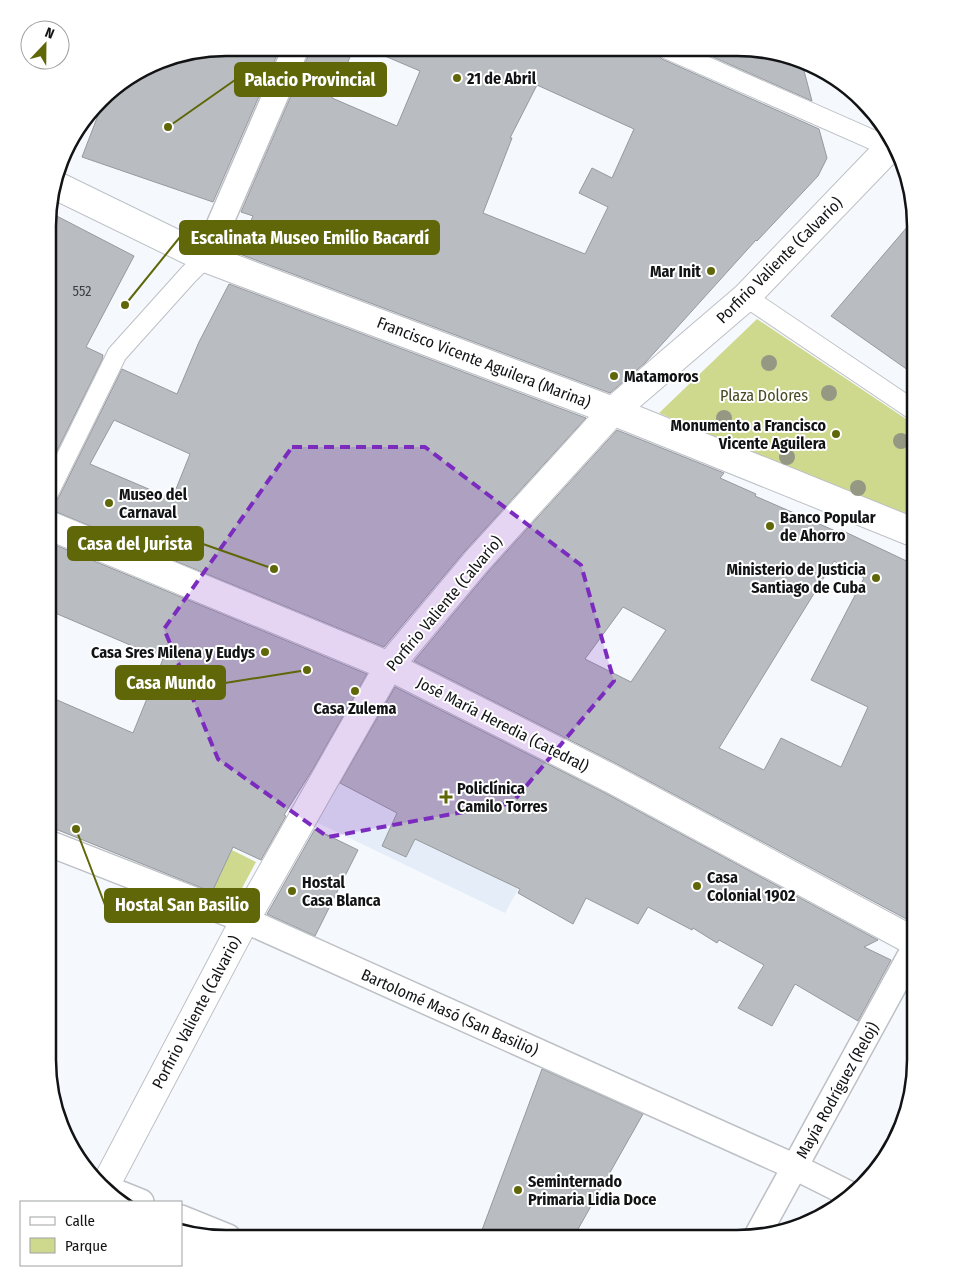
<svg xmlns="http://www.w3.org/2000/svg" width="963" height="1286" viewBox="0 0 963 1286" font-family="'Fira Sans Condensed',sans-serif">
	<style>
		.built { fill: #e5edf8 }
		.green { fill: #ced98d }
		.building { fill: #b9bdc1; stroke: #96999d; fill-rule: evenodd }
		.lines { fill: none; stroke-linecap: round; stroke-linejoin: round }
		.pedestrian-casing { stroke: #bdc0c5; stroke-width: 21 }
		.minor-casing { stroke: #bdc0c5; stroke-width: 28 }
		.tertiary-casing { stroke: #bdc0c5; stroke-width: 30 }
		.secondary-casing { stroke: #bdc0c5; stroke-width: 30 }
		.pedestrian { stroke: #fff; stroke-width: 19 }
		.minor { stroke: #fff; stroke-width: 25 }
		.tertiary { stroke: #fff; stroke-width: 28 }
		.secondary { stroke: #fff; stroke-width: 28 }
		.tree { fill: #959984 }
		.marked { fill: #7b2cbf; fill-opacity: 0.2; stroke: #7b2cbf; stroke-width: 4; stroke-dasharray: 10 6; stroke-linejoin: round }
		.poi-dot { fill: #5f6709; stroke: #fff; stroke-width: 2 }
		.labels { text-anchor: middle; stroke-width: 4; stroke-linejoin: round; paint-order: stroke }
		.number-label { font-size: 14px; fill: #3c3e40 }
		.poi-label { font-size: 16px; font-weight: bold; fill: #121315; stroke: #fff; text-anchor: start }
		.street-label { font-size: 16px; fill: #121315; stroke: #fff }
		.park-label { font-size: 16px; fill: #464b21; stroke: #fff }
		.rim { fill: none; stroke: #121315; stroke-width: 2.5 }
		.leader { fill: none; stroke: #5f6709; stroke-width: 2 }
		.callout-dot { fill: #5f6709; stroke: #fff; stroke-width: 2 }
		.callout { fill: #5f6709; stroke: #5f6709; stroke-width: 2 }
		.callout-label { font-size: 18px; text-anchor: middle; font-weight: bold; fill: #fff }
	</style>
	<rect width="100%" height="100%" fill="#f5f9fe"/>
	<path class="built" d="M390,680L466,718L476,726L581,776L505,913L310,819Z"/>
	<path class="green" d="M757,319L915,425V525L659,413Z
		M232,850L256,862L233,905L210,896Z"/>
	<path class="building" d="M226,48H280L213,202L82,157L105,97L109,92L169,57Z
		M310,48H354L332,98L397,126L420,71L366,48L656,49L658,55L662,59L819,129L827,158L818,176L757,241L756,240L645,363L610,393L237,253L253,216L241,212L309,54ZM537,85L634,129L612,178L592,168L579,193L608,207L585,254L483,213L512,138H510Z
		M695,49H760L803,67L812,101Z
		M49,212L134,256L86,347L103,355L102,360L49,467Z
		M914,219L916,226L915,375L831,316Z
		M229,284L586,418L464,552L384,647L54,511L49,510V503L55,502L59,497L122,369L177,394L199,342ZM114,420L190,454L172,499L90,464Z
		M617,430L724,473L720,478L756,494L755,496L840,533L841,530L915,565V921L912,922L619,765L414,661L488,572ZM834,561L864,578L811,680L868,707L841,767L781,738L764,770L719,748ZM623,607L666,630L631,682L585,659Z
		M48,542L367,674L313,769L284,815L286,816L261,860L233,847L212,892L48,826V696L133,733L163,659L48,610Z
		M395,687L605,793L878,940L864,947L891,960L858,1021L795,984L772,1026L738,1008L764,965L719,940L717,943L693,928L692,930L648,907L638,924L586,898L573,924L518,893L520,889L415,839L406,857L382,846L397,813L340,783Z
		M315,829L358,850L315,936L267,914Z
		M542,1069L643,1114L573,1238H479Z"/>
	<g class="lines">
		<defs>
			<path id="pedestrian" d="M667,49L898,151
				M746,297L915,411
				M49,492L117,354L188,275L205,258"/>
			<path id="minor" d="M205,258L296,48
				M48,843L245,920L795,1167L847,1193
				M111,1190L141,1202
				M181,1218L228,1237
				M758,1234L915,947"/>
			<path id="tertiary" d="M48,525L389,666L612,779L915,942
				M106,1184L245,920L389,666L476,562L613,411L746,297L894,143"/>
			<path id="secondary" d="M55,185L205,258L613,411L915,533"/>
		</defs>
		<use href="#pedestrian" class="pedestrian-casing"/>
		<use href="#minor" class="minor-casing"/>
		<use href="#tertiary" class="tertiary-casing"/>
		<use href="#secondary" class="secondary-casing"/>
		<use href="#pedestrian" class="pedestrian"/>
		<use href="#minor" class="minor"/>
		<use href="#tertiary" class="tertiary"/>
		<use href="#secondary" class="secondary"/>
	</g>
	<g class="tree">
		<circle cx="769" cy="363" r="8"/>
		<circle cx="829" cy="393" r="8"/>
		<circle cx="724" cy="418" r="8"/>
		<circle cx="901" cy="441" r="8"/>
		<circle cx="787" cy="457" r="8"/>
		<circle cx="858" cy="488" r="8"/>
	</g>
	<path class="marked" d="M292,447H425L581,565L614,681L512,803L328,837L218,759L164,629Z"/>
	<g class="poi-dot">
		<circle cx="457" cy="78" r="5"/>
		<circle cx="711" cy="271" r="5"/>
		<circle cx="614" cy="376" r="5"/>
		<circle cx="836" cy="434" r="5"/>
		<circle cx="109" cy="503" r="5"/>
		<circle cx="770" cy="526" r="5"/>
		<circle cx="876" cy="578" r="5"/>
		<circle cx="265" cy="652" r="5"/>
		<circle cx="355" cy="691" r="5"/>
		<path d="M443.5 789.5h5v5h5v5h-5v5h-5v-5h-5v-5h5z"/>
		<circle cx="697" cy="886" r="5"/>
		<circle cx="292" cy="891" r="5"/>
		<circle cx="518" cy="1190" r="5"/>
	</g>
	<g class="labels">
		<g class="number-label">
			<text x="82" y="296">552</text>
		</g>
		<g class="poi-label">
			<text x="467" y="84">21 de Abril</text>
			<text x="701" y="277" text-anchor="end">Mar Init</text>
			<text x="624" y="382">Matamoros</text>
			<text x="826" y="431" text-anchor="end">Monumento a Francisco<tspan x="826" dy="18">Vicente Aguilera</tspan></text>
			<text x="119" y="500">Museo del<tspan x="119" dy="18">Carnaval</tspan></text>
			<text x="780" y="523">Banco Popular<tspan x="780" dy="18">de Ahorro</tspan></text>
			<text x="866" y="575" text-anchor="end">Ministerio de Justicia<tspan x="866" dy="18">Santiago de Cuba</tspan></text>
			<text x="255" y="658" text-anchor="end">Casa Sres Milena y Eudys</text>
			<text x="355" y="714" text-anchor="middle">Casa Zulema</text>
			<text x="457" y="794">Policlínica<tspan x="457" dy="18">Camilo Torres</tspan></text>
			<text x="707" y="883">Casa<tspan x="707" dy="18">Colonial 1902</tspan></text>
			<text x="302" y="888">Hostal<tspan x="302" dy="18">Casa Blanca</tspan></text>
			<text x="528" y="1187">Seminternado<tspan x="528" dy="18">Primaria Lidia Doce</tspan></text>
		</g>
		<g class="street-label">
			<text transform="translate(779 260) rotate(-45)" y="6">Porfirio Valiente (Calvario)</text>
			<text transform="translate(484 362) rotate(21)" y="6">Francisco Vicente Aguilera (Marina)</text>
			<text transform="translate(444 603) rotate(-50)" y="6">Porfirio Valiente (Calvario)</text>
			<text transform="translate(503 724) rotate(27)" y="6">José María Heredia (Catedral)</text>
			<text transform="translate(196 1012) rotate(-62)" y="6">Porfirio Valiente (Calvario)</text>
			<text transform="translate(450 1012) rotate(24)" y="6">Bartolomé Masó (San Basilio)</text>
			<text transform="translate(837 1090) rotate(-61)" y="6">Mayía Rodríguez (Reloj)</text>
		</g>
		<g class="park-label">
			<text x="764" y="401">Plaza Dolores</text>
		</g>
	</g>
	<path d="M0 0H963V1286H0ZM226 56H737A170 170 0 0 1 907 226V1060A170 170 0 0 1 737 1230H226A170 170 0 0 1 56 1060V226A170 170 0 0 1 226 56Z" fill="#fff" fill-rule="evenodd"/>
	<path class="rim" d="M226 56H737A170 170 0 0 1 907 226V1060A170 170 0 0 1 737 1230H226A170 170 0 0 1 56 1060V226A170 170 0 0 1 226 56Z"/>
	<path class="leader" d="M168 127L235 80M125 305L180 237M274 569L203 544M307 670L225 683M76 829L105 905"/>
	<g class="callout-dot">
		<circle cx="168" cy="127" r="5"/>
		<circle cx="125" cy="305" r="5"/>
		<circle cx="274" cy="569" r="5"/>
		<circle cx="307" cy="670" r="5"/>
		<circle cx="76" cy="829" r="5"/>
	</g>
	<g class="callout">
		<rect x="235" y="63" width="151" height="33" rx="5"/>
		<rect x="180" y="221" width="259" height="33" rx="5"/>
		<rect x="68" y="527" width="135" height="33" rx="5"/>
		<rect x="116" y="666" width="109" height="33" rx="5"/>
		<rect x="105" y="889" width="154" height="33" rx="5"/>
	</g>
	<g class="callout-label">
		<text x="310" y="86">Palacio Provincial</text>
		<text x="310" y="244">Escalinata Museo Emilio Bacardí</text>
		<text x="135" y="550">Casa del Jurista</text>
		<text x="171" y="689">Casa Mundo</text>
		<text x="182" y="911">Hostal San Basilio</text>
	</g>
	<rect x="20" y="1201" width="162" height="65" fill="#ffffff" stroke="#a0a1a1"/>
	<rect x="30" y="1217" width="25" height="8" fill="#ffffff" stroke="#a0a1a1"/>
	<text x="65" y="1226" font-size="15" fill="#121315">Calle</text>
	<rect x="30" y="1238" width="25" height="15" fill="#ced98d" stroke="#a0a1a1"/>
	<text x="65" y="1251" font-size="15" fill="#121315">Parque</text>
	<g transform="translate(45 45) rotate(22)"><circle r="24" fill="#ffffff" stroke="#a0a1a1"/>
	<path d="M0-4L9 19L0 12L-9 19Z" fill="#5f6709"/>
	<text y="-8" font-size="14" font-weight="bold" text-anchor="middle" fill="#121315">N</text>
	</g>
</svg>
